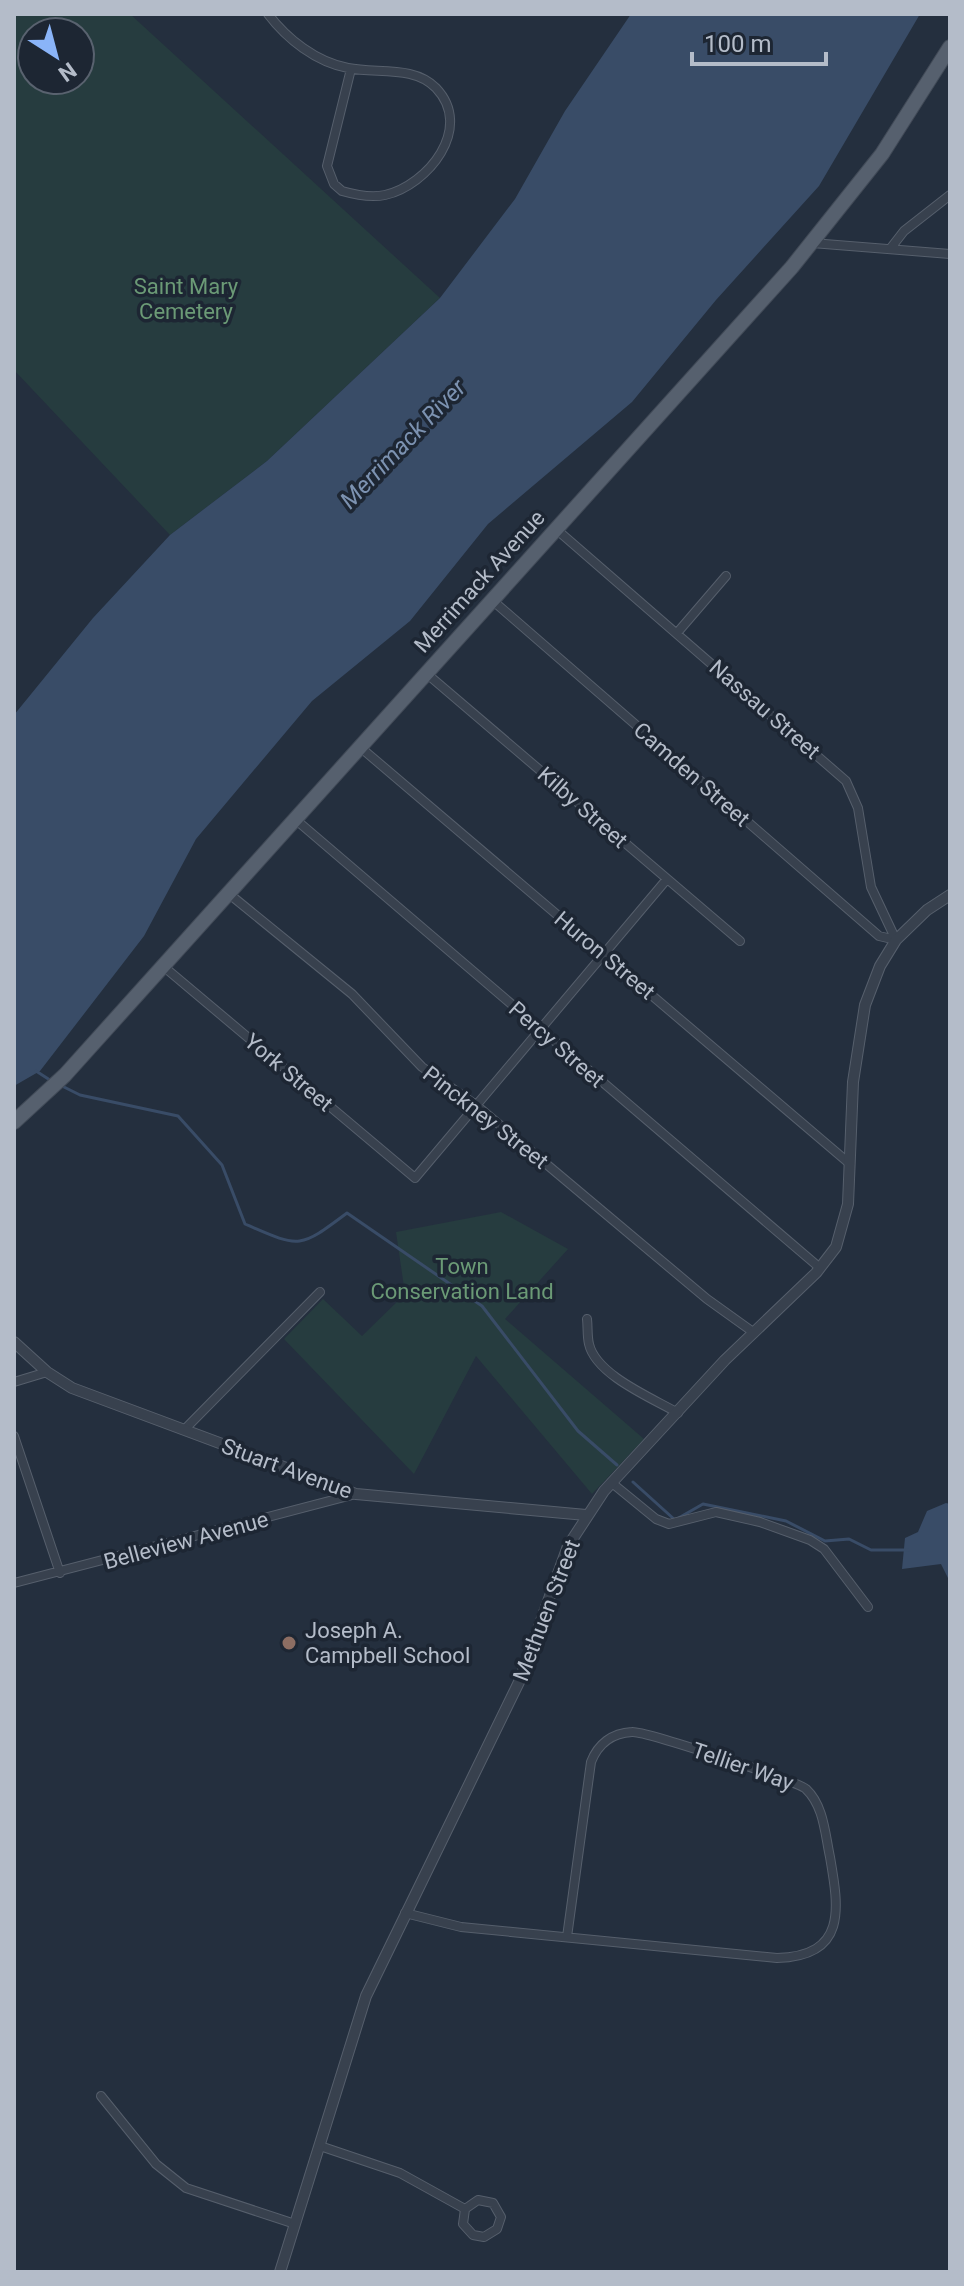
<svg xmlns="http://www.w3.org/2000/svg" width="964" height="2286" viewBox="0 0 964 2286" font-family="Roboto,sans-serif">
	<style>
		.green { fill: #263c3f; fill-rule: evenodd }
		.water { fill: #394c67 }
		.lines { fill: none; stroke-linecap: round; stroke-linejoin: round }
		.stream { stroke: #394c67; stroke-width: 3 }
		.minor-casing { stroke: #565f6c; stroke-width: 10 }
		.tertiary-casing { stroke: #565f6c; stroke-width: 12 }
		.primary-casing { stroke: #414a57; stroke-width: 16 }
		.minor { stroke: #38414e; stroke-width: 8 }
		.tertiary { stroke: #38414e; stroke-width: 10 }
		.primary { stroke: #56606e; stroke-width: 14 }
		.education-dot { fill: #8d6e63; stroke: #1d2633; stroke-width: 3 }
		.labels { text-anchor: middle; stroke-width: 7; stroke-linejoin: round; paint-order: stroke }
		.park-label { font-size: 22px; fill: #6b9a76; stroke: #1d2633 }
		.street-label { font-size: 22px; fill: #b4bcc9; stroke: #1d2633 }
		.poi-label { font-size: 22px; fill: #b4bcc9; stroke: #1d2633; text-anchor: start }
		.water-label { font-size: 24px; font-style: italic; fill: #7c92b1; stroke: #1d2633 }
	</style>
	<rect width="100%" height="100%" fill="#242f3e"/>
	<path class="green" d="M14,14H130L440,298L267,461L170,535L14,370ZM32,32H80V80H32Z
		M501,1212L568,1249L505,1319L644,1439L592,1494L476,1356L414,1474L284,1339L323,1299L362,1336L405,1294L396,1232Z"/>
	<path class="water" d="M631,14H920L819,186L716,300L632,402L488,524L410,621L312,701L196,839L144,936L40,1071L14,1086V715L93,618L170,535L267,461L440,298L515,199L565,111Z
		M946,1503L950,1504V1582L941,1564L902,1569L905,1538L918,1532L927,1511Z"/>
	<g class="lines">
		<path class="stream" d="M36,1071L53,1082
			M60,1085L80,1095L178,1116L222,1165L245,1224C300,1248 299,1249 347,1213L482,1306L578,1431L617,1465
			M633,1482L675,1520L703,1504L786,1521L825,1541L849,1539L871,1550H908"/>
		<defs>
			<path id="minor" d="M268,14C287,39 316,62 348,68C377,74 414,65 436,88C474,128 428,185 385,195C371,198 356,195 342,191L334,184L327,166L351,69
				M812,243L950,254
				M890,249L904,231L950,195
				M556,529L846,781L858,808L871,887L896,940
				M492,600L879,936L896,940
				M677,633L726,576
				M426,673L740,941
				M360,747L850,1164
				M295,819L820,1268
				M228,893L352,994L422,1067L476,1105L707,1299L753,1332
				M163,966L415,1178L667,879
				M587,1319C588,1327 587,1336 589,1344C596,1375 652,1398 678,1413
				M14,1382L47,1372
				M184,1430L320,1292
				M14,1436L60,1573
				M612,1483L656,1519L669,1524L716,1512L760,1522L810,1540L824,1549L868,1607
				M14,1583L356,1494
				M405,1913L461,1927L777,1958C847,1956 839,1909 830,1857C825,1834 824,1806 806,1789C797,1781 645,1731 632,1732C612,1733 598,1744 591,1762L567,1937
				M101,2096L156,2164L186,2188L295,2224
				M320,2146L400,2173L465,2209L463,2224L473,2235L484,2237L497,2229L501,2217L493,2203L478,2200L465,2209"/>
			<path id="tertiary" d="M14,1342L47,1372L72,1388L356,1494L586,1515
				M280,2272L366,1996L519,1682L568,1546L604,1491L725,1360L816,1273L836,1247L848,1204L853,1082L865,1005L880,966L896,940L927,910L950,895"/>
			<path id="primary" d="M14,1122L65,1075L792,267L882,154L950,47"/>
		</defs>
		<use href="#minor" class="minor-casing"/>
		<use href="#tertiary" class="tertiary-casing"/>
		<use href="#primary" class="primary-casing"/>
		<use href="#minor" class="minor"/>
		<use href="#tertiary" class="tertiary"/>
		<use href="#primary" class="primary"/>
	</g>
	<circle class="education-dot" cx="289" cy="1643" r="8"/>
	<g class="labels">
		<g class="park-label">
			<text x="186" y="294">Saint Mary<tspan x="186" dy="25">Cemetery</tspan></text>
			<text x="462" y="1274">Town<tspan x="462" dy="25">Conservation Land</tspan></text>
		</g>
		<g class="street-label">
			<text transform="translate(479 581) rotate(-48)" y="8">Merrimack Avenue</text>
			<text transform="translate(765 709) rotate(41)" y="8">Nassau Street</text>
			<text transform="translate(692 774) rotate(41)" y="8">Camden Street</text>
			<text transform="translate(583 807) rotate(41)" y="8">Kilby Street</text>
			<text transform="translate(605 955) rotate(40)" y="8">Huron Street</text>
			<text transform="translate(557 1044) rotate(41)" y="8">Percy Street</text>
			<text transform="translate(289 1072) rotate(40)" y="8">York Street</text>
			<text transform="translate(486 1117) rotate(38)" y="8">Pinckney Street</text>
			<text transform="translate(287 1468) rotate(20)" y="8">Stuart Avenue</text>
			<text transform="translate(186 1540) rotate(-15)" y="8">Belleview Avenue</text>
			<text transform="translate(546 1610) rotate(-69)" y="8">Methuen Street</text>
			<text transform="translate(743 1766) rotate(19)" y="8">Tellier Way</text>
		</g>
		<g class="poi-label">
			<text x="305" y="1638">Joseph A.<tspan x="305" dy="25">Campbell School</tspan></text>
		</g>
		<g class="water-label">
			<text transform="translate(403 444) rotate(-46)" y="8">Merrimack River</text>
		</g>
	</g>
	<rect width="964" height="2286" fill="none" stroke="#b4bcc9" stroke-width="32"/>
	<g transform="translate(56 56) rotate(144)"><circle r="38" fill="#1d2633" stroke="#59626f" stroke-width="2"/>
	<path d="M0-6L14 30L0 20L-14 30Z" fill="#8ab4f8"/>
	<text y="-12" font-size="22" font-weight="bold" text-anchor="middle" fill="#b4bcc9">N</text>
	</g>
	<path d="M692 52v12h134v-12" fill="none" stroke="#b4bcc9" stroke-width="4"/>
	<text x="704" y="52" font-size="24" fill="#b4bcc9" stroke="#1d2633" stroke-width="6" paint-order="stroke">100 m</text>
</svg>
